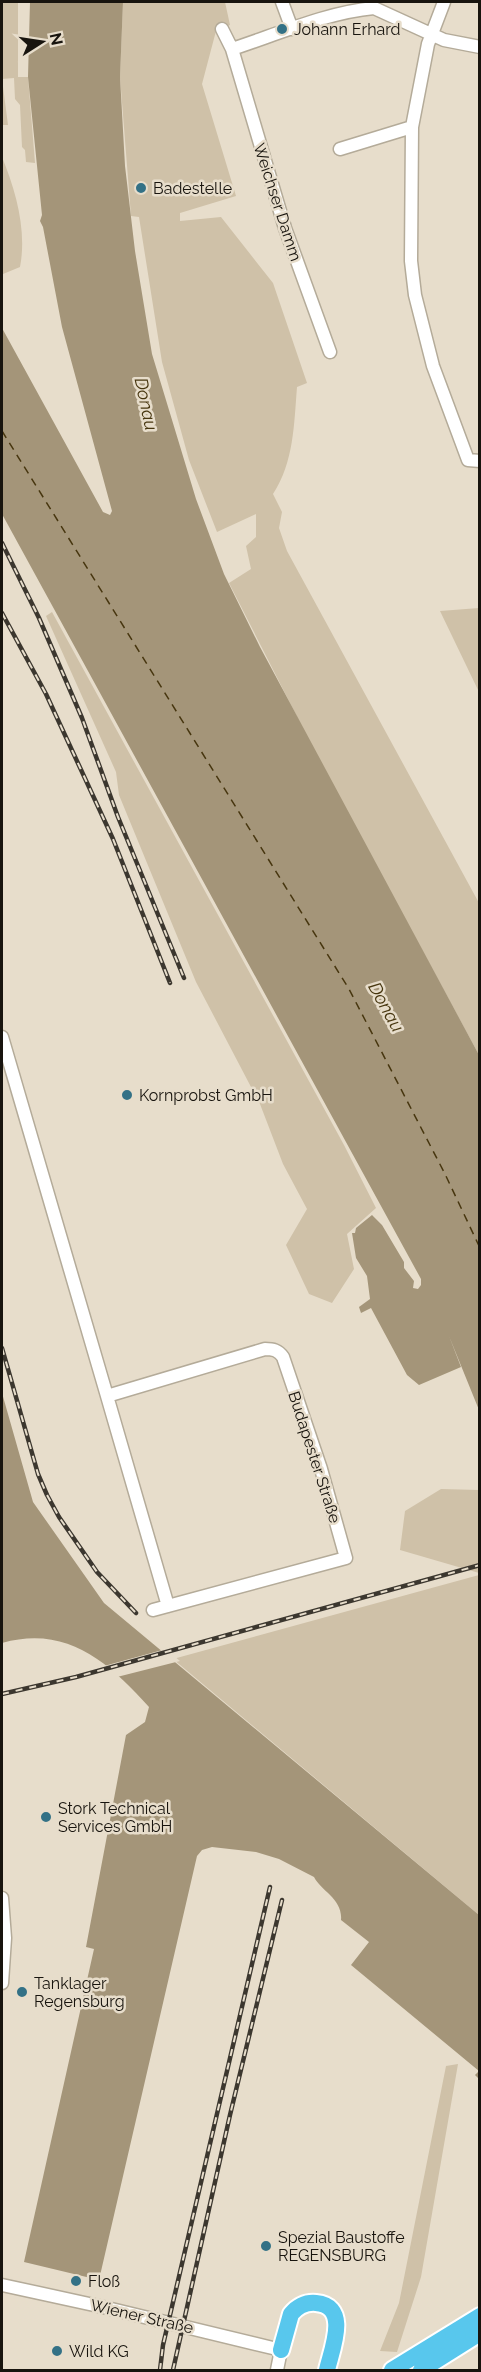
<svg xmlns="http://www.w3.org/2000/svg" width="481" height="2372" viewBox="0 0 481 2372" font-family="Raleway,sans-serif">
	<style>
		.green { fill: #cfc1a8 }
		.water { fill: #a49579 }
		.pier { fill: #e7ddcb }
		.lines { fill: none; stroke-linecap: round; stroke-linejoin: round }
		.ferry { stroke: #47360f; stroke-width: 1.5; stroke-dasharray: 8 6; stroke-linecap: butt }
		.minor-casing { stroke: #b4ab99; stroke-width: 15 }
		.highway-casing { stroke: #fff; stroke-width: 20 }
		.minor { stroke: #fff; stroke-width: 12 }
		.highway { stroke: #58c7ed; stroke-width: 16 }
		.rail-casing { stroke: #3c372f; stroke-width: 4.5 }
		.rail { stroke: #e7ddcb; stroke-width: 2; stroke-dasharray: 7; stroke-linecap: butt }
		.poi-dot { fill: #337186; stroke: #e7ddcb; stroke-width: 2 }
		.labels { text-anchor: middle; stroke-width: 5; stroke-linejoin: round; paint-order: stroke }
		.poi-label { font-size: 16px; fill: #18140e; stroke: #e7ddcb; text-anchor: start }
		.street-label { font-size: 16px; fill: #18140e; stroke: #e7ddcb }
		.water-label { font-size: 18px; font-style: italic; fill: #47360f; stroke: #e7ddcb }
	</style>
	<rect width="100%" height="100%" fill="#e7ddcb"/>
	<path class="green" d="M2,2H18V77H28L35,163L26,162L25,150L22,147L20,105L15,99L14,78L2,79L8,125H2Z
		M123,2H225L230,25L216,31L202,84L236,196L180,213V221L221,217L273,283L307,383L297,387C294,424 294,462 273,494L282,512L279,528L287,551L479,903V1055L318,758L229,583L251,569L246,546L256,537V514L217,532L189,460L162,362L139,217L131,216L120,77Z
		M2,157C16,191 27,231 20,267L3,274Z
		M479,608H480L479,692L440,611Z
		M52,612L344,1145L376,1208L347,1234L354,1269L332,1303L309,1294L286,1245L307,1209L283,1164L260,1104L196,982L119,795L116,772L46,616Z
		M441,1489L479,1490V1573L400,1550L405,1511Z
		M479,1575V1915L173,1659Z
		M458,2064L421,2277L397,2352L380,2351L399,2303L446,2066Z"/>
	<path class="water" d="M30,2H123L120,77L125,166L135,251L152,354L196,499L224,574L260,647L479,1055V1410L449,1336L461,1367L419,1385L407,1375L371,1308L361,1313L359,1307L370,1299L367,1276L356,1258L352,1233H355L356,1228L372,1215L382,1225L404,1262V1268L414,1281L413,1288L418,1289L421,1285V1279L2,514V328L103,512L110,515L112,511L62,327L43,227L40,221L42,215L28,77Z
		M2,1393L33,1502L104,1603L479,1915V2079L475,2075L479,2071L351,1965L369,1942L341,1920C343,1899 321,1891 314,1877L279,1859L256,1852L212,1847L202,1850L197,1856L99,2280L24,2262L94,1949L86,1947L126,1735L145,1722L149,1707C108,1662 67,1625 2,1643Z"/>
	<path class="pier" d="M166,1649L180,1661L117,1677L104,1666Z"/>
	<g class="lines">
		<path class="ferry" d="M2,431L349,989L445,1174L480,1248"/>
		<defs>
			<path id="minor" d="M282,2L292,29
				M444,2L428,44L412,127L411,261L415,295L433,366L468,460L480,461
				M222,29L232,49L285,228L330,352
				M232,49C275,35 328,12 374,8L444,40L480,47
				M340,149L412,127
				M2,1037L107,1396L265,1349C273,1349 278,1350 283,1357L321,1469L346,1558L153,1610
				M107,1396L168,1606
				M2,1898L5,1938L2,1983
				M2,2285L103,2307L281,2350L277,2370"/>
			<path id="highway" d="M281,2350L291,2314C298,2306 306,2302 316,2303C351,2306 331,2351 327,2370
				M392,2370L480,2316
				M421,2370L480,2333"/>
		</defs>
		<use href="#minor" class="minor-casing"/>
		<use href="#highway" class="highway-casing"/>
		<use href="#minor" class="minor"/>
		<use href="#highway" class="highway"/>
		<defs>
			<path id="rail" d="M2,543L39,618L82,718L118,817L184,978
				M2,613L46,694L113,839L170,983
				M2,1348L38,1474L47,1495L59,1517L97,1572L136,1613
				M2,1694L76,1677L480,1565
				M160,2370L163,2345L270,1887
				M173,2370L230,2115L282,1900"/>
		</defs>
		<use href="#rail" class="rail-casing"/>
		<use href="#rail" class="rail"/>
	</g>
	<g class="poi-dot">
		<circle cx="282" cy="29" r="6"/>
		<circle cx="141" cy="188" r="6"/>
		<circle cx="127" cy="1095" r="6"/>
		<circle cx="46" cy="1817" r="6"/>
		<circle cx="22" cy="1992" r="6"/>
		<circle cx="266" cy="2246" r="6"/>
		<circle cx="76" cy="2281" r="6"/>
		<circle cx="57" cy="2351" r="6"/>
	</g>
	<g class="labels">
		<g class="poi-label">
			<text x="294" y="35">Johann Erhard</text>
			<text x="153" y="194">Badestelle</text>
			<text x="139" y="1101">Kornprobst GmbH</text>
			<text x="58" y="1814">Stork Technical<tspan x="58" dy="18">Services GmbH</tspan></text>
			<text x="34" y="1989">Tanklager<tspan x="34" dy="18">Regensburg</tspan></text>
			<text x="278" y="2243">Spezial Baustoffe<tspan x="278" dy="18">REGENSBURG</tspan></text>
			<text x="88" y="2287">Floß</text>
			<text x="69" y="2357">Wild KG</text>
		</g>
		<g class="street-label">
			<text transform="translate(278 202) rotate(72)" y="6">Weichser Damm</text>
			<text transform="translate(315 1457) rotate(72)" y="6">Budapester Straße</text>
			<text transform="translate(142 2316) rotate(13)" y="6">Wiener Straße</text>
		</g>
		<g class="water-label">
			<text transform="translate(146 404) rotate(78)" y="6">Donau</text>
			<text transform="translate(386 1007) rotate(61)" y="6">Donau</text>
		</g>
	</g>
	<rect width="481" height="2372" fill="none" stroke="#18140e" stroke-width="6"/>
	<g transform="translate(42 42) rotate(78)" stroke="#e7ddcb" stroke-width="4.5" paint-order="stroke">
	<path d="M0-4.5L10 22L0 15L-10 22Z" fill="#18140e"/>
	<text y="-9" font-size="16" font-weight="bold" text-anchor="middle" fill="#18140e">N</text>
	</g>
</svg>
